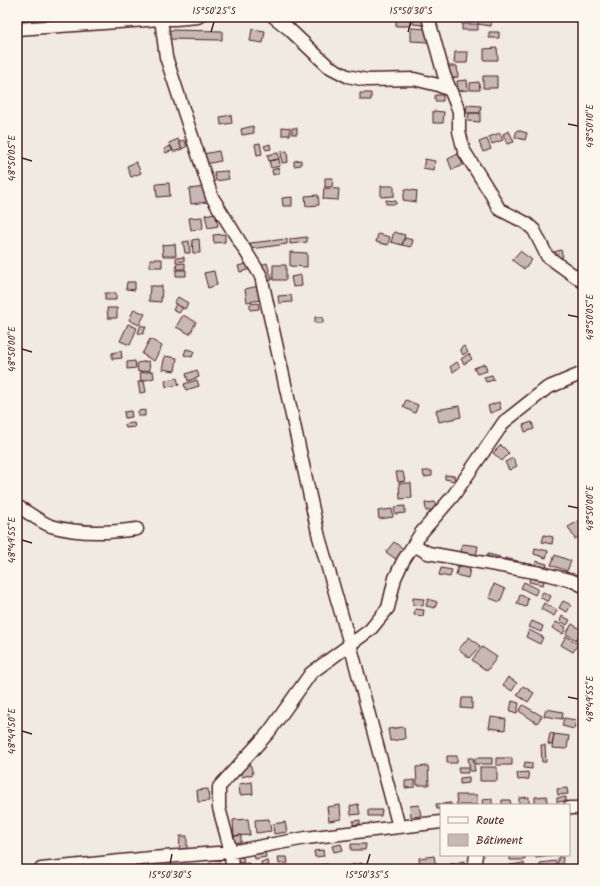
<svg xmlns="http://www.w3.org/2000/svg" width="600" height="886" viewBox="0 0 600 886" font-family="Kalam,sans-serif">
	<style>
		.building { fill: #c8b8b3; stroke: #4a1f2b }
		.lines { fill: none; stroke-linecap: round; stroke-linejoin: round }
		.minor-casing { stroke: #4a1f2b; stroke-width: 15 }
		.minor { stroke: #fbf7ec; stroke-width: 12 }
		.ticks { fill: none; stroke: #4a1f2b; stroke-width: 1.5 }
		.neatline { fill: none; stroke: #4a1f2b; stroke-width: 1.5 }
		.ticks-label { font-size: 10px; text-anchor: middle; fill: #4a1f2b }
	</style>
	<rect width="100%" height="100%" fill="#f0eae0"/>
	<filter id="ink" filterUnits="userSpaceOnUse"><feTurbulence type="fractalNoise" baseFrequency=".025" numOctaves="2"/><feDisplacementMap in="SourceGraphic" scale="8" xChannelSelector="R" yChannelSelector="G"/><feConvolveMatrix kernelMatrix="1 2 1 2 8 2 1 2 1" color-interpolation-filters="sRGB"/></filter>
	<g filter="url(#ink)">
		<path class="building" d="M396,17H410V26H396Z
			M414,17L424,18V25L413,24Z
			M480,17L492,18L491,26L478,24Z
			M462,24H478V30H462Z
			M411,28L428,29V42L411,41Z
			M252,29L265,31L263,43L250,41Z
			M168,30L222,31V40L168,39Z
			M489,32H499V38H489Z
			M497,48L498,60H484V49Z
			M455,52H468L467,63H454Z
			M449,66H457L458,77L450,78Z
			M483,76H497V88H483Z
			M467,80L468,90L458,91L457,81Z
			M479,82L480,90H470V83Z
			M360,93H371V100H360Z
			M435,95H443V101H435Z
			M467,105L481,106L480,113H466Z
			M433,111L444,112L443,123H433Z
			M469,113H480V122L468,121Z
			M231,115L232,123L221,125L220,117Z
			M253,126L254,133L242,135L241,129Z
			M282,127L290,128V135H282Z
			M292,128H297V134H292Z
			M517,130L527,133L525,140L515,137Z
			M509,131L514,142L507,144L503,134Z
			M500,133L503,140L492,144L489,137Z
			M178,139L182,149L173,152L169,143Z
			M487,139L491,149L483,152L479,142Z
			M184,140L187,146L182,149L179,142Z
			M260,143L262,154L257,155L255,144Z
			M270,144L271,149L266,150L264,146Z
			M171,146L173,150L166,153L164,149Z
			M219,151L221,161L205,164L203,154Z
			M287,151L288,162L282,163L281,152Z
			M278,153L279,159L269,161L267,155Z
			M458,154L463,165L452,170L448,159Z
			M279,159L280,166L271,168L269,161Z
			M425,159L435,161L434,170L423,168Z
			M301,160V165L294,166V161Z
			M136,162L141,173L131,177L127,166Z
			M278,168L279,173L273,175L272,170Z
			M22,170L23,179L17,180V171Z
			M227,171L229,179L216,181L214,172Z
			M325,178H333L332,187H325Z
			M169,183L170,196L157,197L156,184Z
			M381,186H394V196L381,197Z
			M205,187L207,202L191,204L189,189Z
			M324,188L339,189L338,200L323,199Z
			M405,189L417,191L416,202L403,200Z
			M318,195L319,205L306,206L305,196Z
			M292,197V206H283L282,198Z
			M386,200L396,201V204H386Z
			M215,213L218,226L208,228L205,215Z
			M202,217L203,229L191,230L189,218Z
			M394,232L405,235L402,245L391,242Z
			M225,234V242L214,243L213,235Z
			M378,234L390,237L388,245L376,242Z
			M307,237V242L290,244V239Z
			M405,238L413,240L411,247L402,245Z
			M199,239L200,253H193L192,240Z
			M287,239V244L251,249L250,243Z
			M189,241L190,253H185L183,242Z
			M175,244L176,256H163L162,245Z
			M561,250L563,257L556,259L554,252Z
			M520,251L532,260L524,269L512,260Z
			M290,252L307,253V267L290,266Z
			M184,257V261L176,262V258Z
			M150,259H162V267H150Z
			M185,263V269H177L176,264Z
			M249,263L251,269L240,272L238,266Z
			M267,263L272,280L266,282L261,265Z
			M273,265H286V280H273Z
			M176,270H186V276H176Z
			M214,271L217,285L208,288L204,273Z
			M301,275L302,286L293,287L291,277Z
			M127,282H135V290L126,289Z
			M150,286H162L161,302L149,301Z
			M259,286L261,300L247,302L245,289Z
			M105,293H116V300H105Z
			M291,295L292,302L279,303L278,296Z
			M178,297L188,303L185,309L174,303Z
			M258,303L259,309L250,310V304Z
			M176,304L183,308L179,313L173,310Z
			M107,308H117V318H108Z
			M134,309L145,314L139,325L129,320Z
			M183,315L196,322L190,334L176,327Z
			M315,317H323V323H315Z
			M128,324L137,328L130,345L120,341Z
			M141,325L146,327L143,334L138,333Z
			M150,339L162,346L154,361L142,354Z
			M464,346L468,352L463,355L460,349Z
			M186,349L194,351L192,357L184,355Z
			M121,351L122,358L112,359V353Z
			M469,354L472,359L464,364L461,359Z
			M165,356L177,358L175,371L162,369Z
			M135,361L136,368L127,369V362Z
			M149,361L150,370L138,372L137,363Z
			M457,362L460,367L453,372L450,367Z
			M485,364L487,371L477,374L474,368Z
			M197,370L199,377L188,381L186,374Z
			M153,371L154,378L141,381L140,373Z
			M492,375L494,380L486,382L484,377Z
			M177,378L179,385L166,387L165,380Z
			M197,380L199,386L186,390L184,384Z
			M144,381L146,392L140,393L138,382Z
			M406,400L418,405L415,413L403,407Z
			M499,402L501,409L490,413L488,406Z
			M459,406L461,417L439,422L436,410Z
			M145,410V416H138V411Z
			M131,411L132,417L125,418L124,412Z
			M532,422L534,429L525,432L523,425Z
			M134,423L135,427L126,428L125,424Z
			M501,445L509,453L502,461L493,453Z
			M513,458L517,466L509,470L505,462Z
			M423,471H432V476L424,477Z
			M396,472H403L405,481L398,482Z
			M445,475L455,476L454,481L445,479Z
			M399,483H411L412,498L400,499Z
			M435,502L436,510L426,511L425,503Z
			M405,506V513L395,514L394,507Z
			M392,509L393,517L379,519L378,511Z
			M581,520L583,523V534L575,539L568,527Z
			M544,535L553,537L552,544L542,542Z
			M394,542L405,550L397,560L386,552Z
			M462,544L478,546L476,557L461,554Z
			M535,548L548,551L546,558L534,554Z
			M488,554L500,557L499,562L486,559Z
			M555,555L571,561L567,571L551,565Z
			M505,558L518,561L517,567L504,564Z
			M536,561L547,564L545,571L534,568Z
			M458,566L470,569L468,578L456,575Z
			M441,568L452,570L450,577L439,575Z
			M531,574L545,577L543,585L529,582Z
			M524,582L538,589L535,595L521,588Z
			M494,584L505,589L500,602L489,598Z
			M543,592L551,596L548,602L540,597Z
			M520,595L528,598L526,607L517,604Z
			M413,598L424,599L423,606L413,605Z
			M428,599L437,602L435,608L426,606Z
			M563,601L571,605L567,612L559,608Z
			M544,603L557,610L554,616L541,609Z
			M415,609L424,610L423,616L414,615Z
			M562,616L570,620L567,625L560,621Z
			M532,621L543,626L541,632L529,627Z
			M556,622L566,627L563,634L552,628Z
			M572,624L582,630L576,640L566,634Z
			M529,630L543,637L540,644L526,637Z
			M566,636L578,644L573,652L561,645Z
			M469,637L480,646L469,658L459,649Z
			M482,647L497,657L487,671L472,660Z
			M508,677L517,683L512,691L503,685Z
			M523,686L534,693L528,702L517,695Z
			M462,698H472V709L461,708Z
			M512,701L519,703L517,713L510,711Z
			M523,705L542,716L537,723L519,711Z
			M546,709L563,712L562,719L544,716Z
			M491,717L506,719L505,730L489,728Z
			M564,718L576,720L574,729L562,726Z
			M404,727L405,739L390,741L388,729Z
			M550,733L554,734L552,745L548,744Z
			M554,734L569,736L567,749L552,748Z
			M541,745H545L546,762H542Z
			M447,756H457V763H447Z
			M468,758H473L475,771H470Z
			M475,758H492V764H475Z
			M496,758H512V765H496Z
			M525,762L532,763V769L524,768Z
			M250,763L253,774L242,777L239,766Z
			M428,766L429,785H417L416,767Z
			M458,767H468V773H459Z
			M480,767H497V781H480Z
			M528,772L529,779L518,780L517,773Z
			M469,777V783L460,784V778Z
			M415,780V787L405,788V781Z
			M252,782L253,794L240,795L239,784Z
			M567,788L568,794L558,795L557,789Z
			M208,789L209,801L198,802L197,790Z
			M456,795H477V805H457Z
			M547,796V803L535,804V797Z
			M529,797V804L519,805V798Z
			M566,797V801L557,802V798Z
			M492,799V805H483L482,800Z
			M502,800H510L511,805H502Z
			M451,803V805H441V809H437L436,804Z
			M358,804L360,814L351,815L350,806Z
			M340,805L341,819L329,821L327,807Z
			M419,805L421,816L411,817L410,806Z
			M368,810H382L381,816H368Z
			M248,819L250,835L234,836L233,820Z
			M269,819L271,831L256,833L255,820Z
			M360,820V824L353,825V821Z
			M285,822L287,832L274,834L273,824Z
			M241,835V842L234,843V836Z
			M180,836H187V852H179Z
			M341,844L343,850L334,852L332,846Z
			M351,844H366L365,850H351Z
			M323,850L324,856L315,857L314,851Z
			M265,852L266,857L255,859L254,854Z
			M510,855H525V860H510Z
			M535,855H551V856L536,858Z
			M434,856L436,867L420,869L419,858Z
			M243,857L244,862L239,863L237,858Z
			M278,857H287L288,863L279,864Z
			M558,857H563L562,869H558Z
			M268,861L269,865L262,867L261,862Z
			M464,861L465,868L451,869L450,864Z
			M556,861L557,869H540V863Z
			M220,863L221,869H210L209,864Z
			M249,863L250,869H242L241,864Z
			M362,863L363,868L352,869L351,865Z
			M524,863L525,869H510V865Z
			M327,864V869H310L309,867Z"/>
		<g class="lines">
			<defs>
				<path id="minor" d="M274,17L289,29L328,66L347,76L367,80L414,79L438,85L450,90
					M428,17L444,75L459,111V131L464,151L491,194L499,209L526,223L534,230L547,256L583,282
					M161,19H175L198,17
					M17,29L161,19L166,57L212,197L261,276L319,537L350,644L399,827
					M17,506C26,511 42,523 51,526C78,534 109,533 137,529
					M414,545L428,553L546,574L573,581L583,586
					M569,808H583
					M41,869L151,858L231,852L306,838L441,822
					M232,869L231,852L219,808V787L269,732L311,673L370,630L388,608L395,578L403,561L421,533L453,496L504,422L547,388L583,373
					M474,869L476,855"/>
			</defs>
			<use href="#minor" class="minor-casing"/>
			<use href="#minor" class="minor"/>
		</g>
	</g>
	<path class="ticks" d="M211,32L214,22M408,32L411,22M568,124L578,126M22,158L32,161M568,315L578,317M22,349L32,352M568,506L578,508M22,540L32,543M568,697L578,699M22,731L32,734M170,864L172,854M367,864L370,854"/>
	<rect width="600" height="886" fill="none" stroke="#fbf7ec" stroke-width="44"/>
	<rect x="440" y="804" width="130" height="52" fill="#fbf7ec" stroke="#b4a19f"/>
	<rect x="448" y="817" width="20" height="6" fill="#fbf7ec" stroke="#b4a19f"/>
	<text x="476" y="824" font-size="12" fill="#4a1f2b">Route</text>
	<rect x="448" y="834" width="20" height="12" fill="#c8b8b3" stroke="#b4a19f"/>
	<text x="476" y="844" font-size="12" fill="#4a1f2b">Bâtiment</text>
	<rect x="22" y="22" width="556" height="842" class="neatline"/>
	<g class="ticks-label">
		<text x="214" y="14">15°50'25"S</text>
		<text x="411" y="14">15°50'30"S</text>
		<text transform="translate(589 126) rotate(-90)" y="4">48°50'10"E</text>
		<text transform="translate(11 158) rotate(-90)" y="4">48°50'05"E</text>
		<text transform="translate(589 317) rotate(-90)" y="4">48°50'05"E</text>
		<text transform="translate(11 349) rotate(-90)" y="4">48°50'00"E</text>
		<text transform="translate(589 508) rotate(-90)" y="4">48°50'00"E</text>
		<text transform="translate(11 540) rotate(-90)" y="4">48°49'55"E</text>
		<text transform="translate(589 699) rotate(-90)" y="4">48°49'55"E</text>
		<text transform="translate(11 731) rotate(-90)" y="4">48°49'50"E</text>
		<text x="170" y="878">15°50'30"S</text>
		<text x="367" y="878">15°50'35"S</text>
	</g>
</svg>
